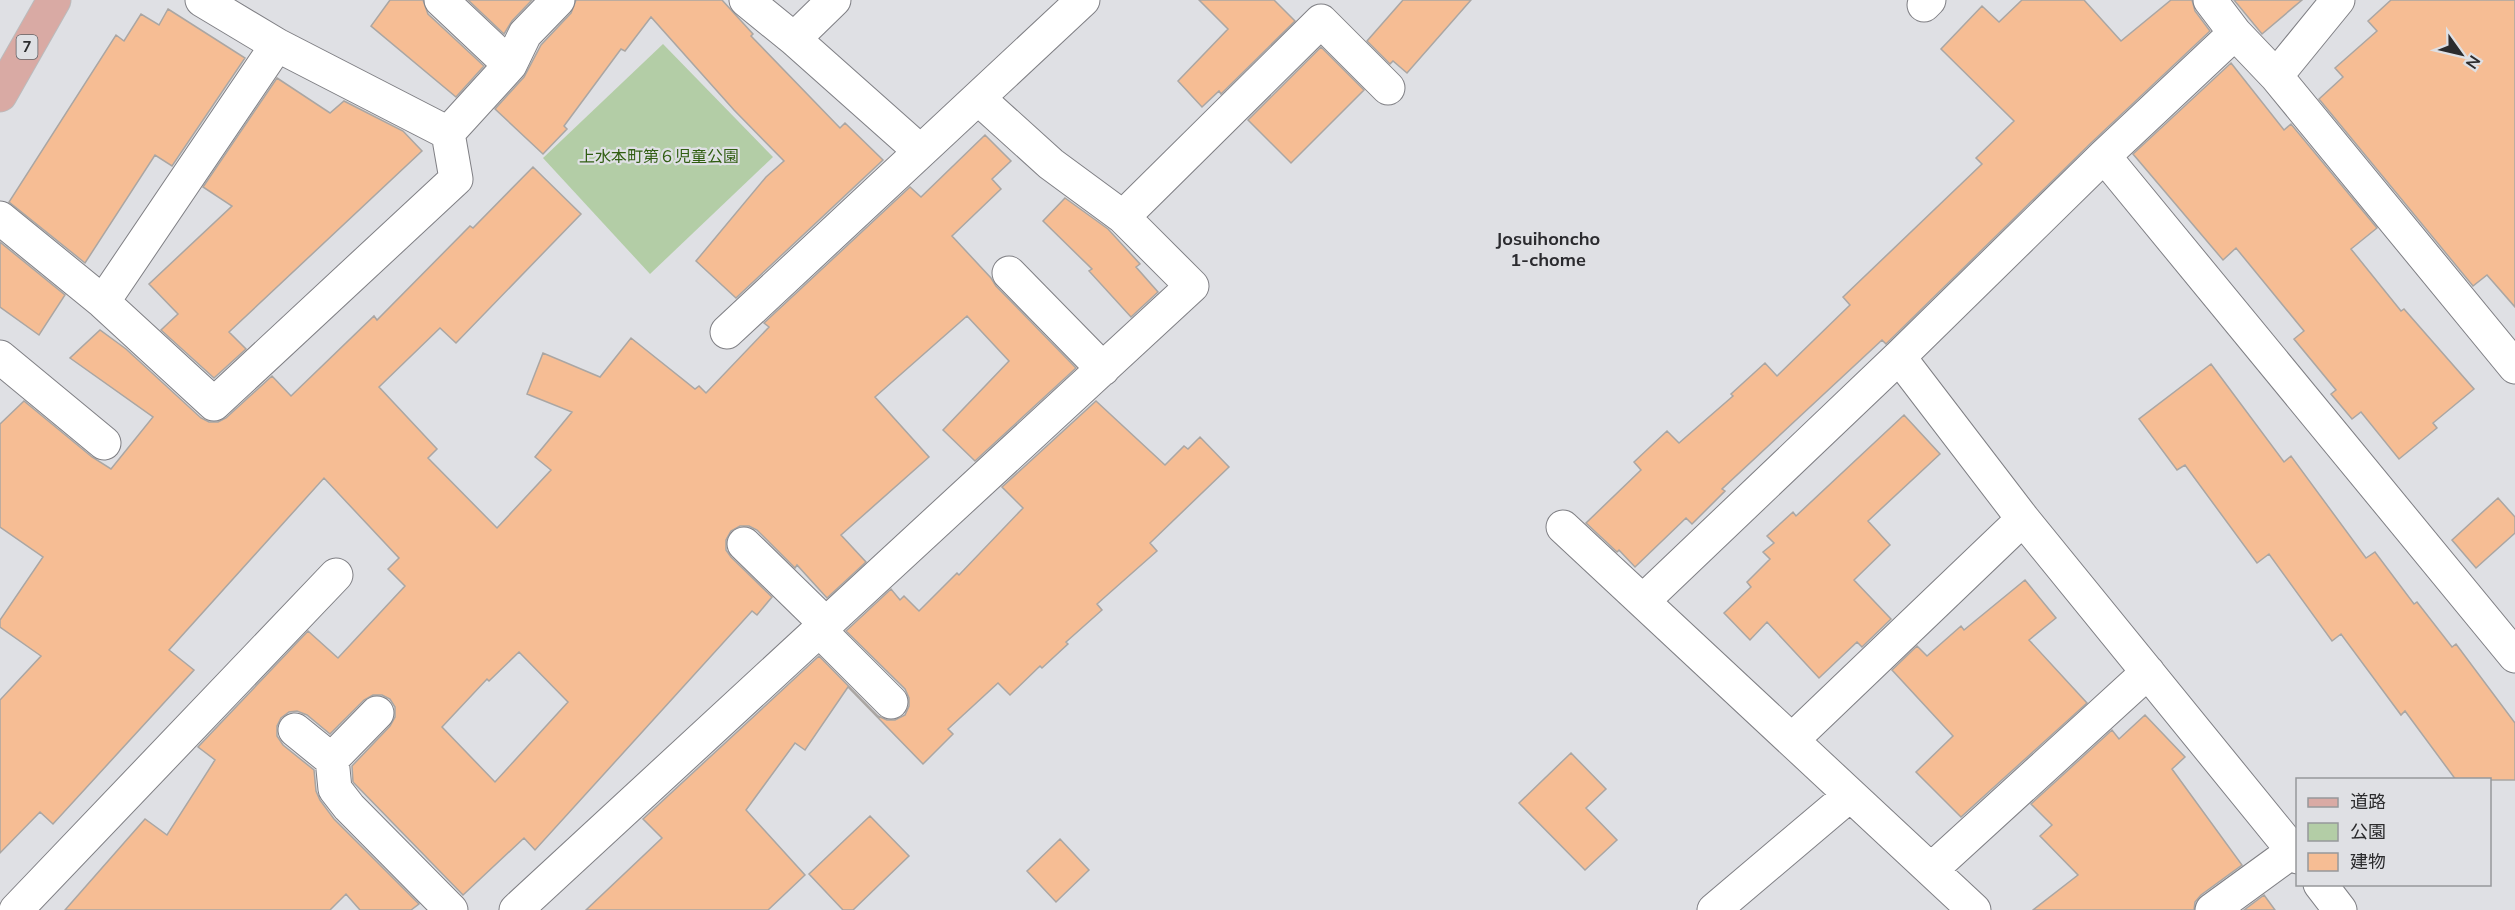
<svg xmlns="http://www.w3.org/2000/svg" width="2515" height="910" viewBox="0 0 2515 910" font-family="Mulish,'Noto Sans JP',sans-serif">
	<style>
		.green { fill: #b3cda6 }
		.building { fill: #f6bd94; stroke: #aaa6a3; stroke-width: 1.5; fill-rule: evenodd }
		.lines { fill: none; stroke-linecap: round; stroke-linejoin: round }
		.minor-casing { stroke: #7f7f84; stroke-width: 35 }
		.major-casing { stroke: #bbbbbc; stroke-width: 35 }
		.minor { stroke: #fff; stroke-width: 33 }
		.major { stroke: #d9aaa4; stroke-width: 33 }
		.labels { text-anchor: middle; stroke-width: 4.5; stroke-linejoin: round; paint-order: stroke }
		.shield { fill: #dfe0e4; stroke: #616164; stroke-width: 1.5 }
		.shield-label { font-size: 15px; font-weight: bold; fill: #2b2b2d }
		.park-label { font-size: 16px; fill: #315e12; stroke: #dfe0e4 }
		.neighbourhood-label { font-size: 18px; font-weight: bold; fill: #2b2b2f; stroke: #dfe0e4 }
	</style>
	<rect width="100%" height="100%" fill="#dfe0e4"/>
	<path class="green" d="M663,44L773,157L650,274L543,158Z"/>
	<path class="building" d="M390,0H423L428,14L484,66L456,97L371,26Z
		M468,0H532L512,21L504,34Z
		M576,0H722L753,34L751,36L840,128L845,123L883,160L736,298L696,261L766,177L784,161L734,110L651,17L625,51L621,49L564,126L567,129L543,154L495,109L524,77L541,45L571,13Z
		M1199,0H1274L1295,21L1221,94L1219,91L1202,107L1178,81L1228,29Z
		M1403,0H1471L1407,73L1393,61L1390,64L1367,41Z
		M2022,0H2084L2121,41L2171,0H2192L2195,11L2210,31L2091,143L1886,344L1882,340L1722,489L1725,491L1692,524L1686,518L1635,567L1619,550L1617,552L1586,523L1641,470L1634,462L1667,431L1679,443L1733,396L1731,394L1765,363L1777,376L1850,305L1843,297L1982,164L1976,158L2014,121L1941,49L1982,6L1999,22Z
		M2234,0H2302L2262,34Z
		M2391,0H2515V307L2487,275L2473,286L2319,99L2343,77L2335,68L2377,31L2368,21Z
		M168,9L245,58L172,166L155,155L85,263L9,202L116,35L124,41L141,14L159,25Z
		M1321,47L1364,90L1291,163L1248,120Z
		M2231,63L2284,130L2291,124L2377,228L2351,249L2401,311L2404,309L2474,389L2433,423L2437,428L2399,459L2361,412L2352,419L2331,394L2336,390L2294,339L2304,331L2236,248L2223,260L2133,154Z
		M277,78L330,113L344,101L403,131L422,151L229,332L246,349L214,378L161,330L178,314L149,284L232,206L203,187Z
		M985,135L1011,161L992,179L1001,189L952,236L991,278L996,286L1076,368L975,461L943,430L1009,361L967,316L875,397L929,457L841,535L866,562L827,598L797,565L795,568L757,530L749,526H740L731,531L726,540V550L731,557L772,597L757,615L752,611L535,850L524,838L463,895L353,782L352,766L390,726L395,717V707L390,699L382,695H373L364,700L330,734L307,715L297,711L289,712L281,718L277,726V736L283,745L314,770L316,791L320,800L334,819L419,904L411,910H360L346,894L330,910H65L145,819L167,835L215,760L198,747L308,631L338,658L405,586L388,569L399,558L324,478L169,650L194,670L53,824L40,812L0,853V700L41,656L0,627V620L43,557L0,527V424L24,401L92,457L111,469L153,417L70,358L100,330L126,349L201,418L209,422H218L226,418L272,376L291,396L374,316L377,320L470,226L473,228L533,167L581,214L456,343L440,328L379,387L437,449L428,458L497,528L551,470L535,457L572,412L527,394L543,353L600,377L631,338L695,389L699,386L706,393L769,327L764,323L910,187L921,197ZM519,652L568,702L495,782L442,727L487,679L489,681Z
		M1065,198L1108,229L1140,264L1136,267L1158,292L1131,317L1089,271L1092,269L1043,221Z
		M0,242L65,295L39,335L0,307Z
		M2211,364L2284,462L2291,456L2366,558L2375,552L2414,604L2417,602L2452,647L2456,644L2515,723V780H2456L2405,711L2401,715L2341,634L2332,641L2269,554L2257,563L2185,465L2177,470L2139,419Z
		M1096,401L1165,465L1184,446L1188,449L1200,437L1229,467L1150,543L1157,551L1097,604L1102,610L1066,642L1068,644L1042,668L1040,666L1010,695L998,683L948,729L953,734L923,764L848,687L805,750L795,743L746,810L805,875L768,910H586L662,838L643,819L819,656L878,716L887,720H895L905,715L909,706V698L905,689L846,631L891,589L900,600L904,596L919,611L957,573L959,575L1023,508L1002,487Z
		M1904,415L1940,454L1868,521L1890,545L1854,580L1891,619L1862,647L1857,642L1819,678L1767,622L1750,640L1724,613L1751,587L1747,582L1770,559L1763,552L1774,543L1767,536L1793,512L1796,516Z
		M2498,498L2515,517V533L2476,568L2452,540Z
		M2025,580L2056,618L2029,640L2087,703L1961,817L1916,772L1953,736L1892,670L1917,646L1927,656L1961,626L1964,630Z
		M2145,715L2185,757L2172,769L2242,865L2201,895L2195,902L2194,910H2033L2078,875L2040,836L2052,825L2031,804L2112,730L2119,739Z
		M1571,753L1606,789L1586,808L1617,840L1585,870L1519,803Z
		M870,816L909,856L853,910H843L809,874Z
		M1060,839L1089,870L1056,902L1027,871Z
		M2264,895L2275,910H2244Z"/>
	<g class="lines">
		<defs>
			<path id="minor" d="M202,0L277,45L448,133
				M441,0L510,65
				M746,0L794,39L920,151
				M2210,0L2235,33L2276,76L2515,367
				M1924,5L1929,0
				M2235,33L2104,156L1899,357L2023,519L2298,857
				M794,39L834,0
				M2276,76L2338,0
				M448,133L510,65L525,34L558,0
				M2104,156L2515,656
				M1123,217L1321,21L1388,88
				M0,218L103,302L214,404L456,179L448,133
				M1009,273L1103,369
				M103,302L277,45
				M727,332L1083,0
				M0,357L104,443
				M1563,527L1974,910
				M744,544L826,624
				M1643,601L1899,357
				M819,630L891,702
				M377,713L332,759L335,789L349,807L451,910
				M295,730L332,760
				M1792,740L2023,519
				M1931,870L2148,672
				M2320,884L2340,910
				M16,910L336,575
				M516,910L1192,286L1123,217L1051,164L978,98
				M1714,910L1850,795
				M2212,910L2293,851"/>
			<path id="major" d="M0,95L54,0"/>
		</defs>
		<use href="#minor" class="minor-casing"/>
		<use href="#major" class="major-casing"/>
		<use href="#minor" class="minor"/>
		<use href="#major" class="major"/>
	</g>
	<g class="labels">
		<rect class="shield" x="16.5" y="35" width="21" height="24" rx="4.5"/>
		<g class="shield-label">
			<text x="27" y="52">7</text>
		</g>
		<g class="park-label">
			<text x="659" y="162">上水本町第６児童公園</text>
		</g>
		<g class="neighbourhood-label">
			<text x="1548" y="245">Josuihoncho<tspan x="1548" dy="21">1-chome</tspan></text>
		</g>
	</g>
	<rect x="2296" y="778" width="195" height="108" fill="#dfe0e4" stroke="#97989b" stroke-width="1.5"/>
	<rect x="2308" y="798" width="30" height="9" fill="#d9aaa4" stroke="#97989b" stroke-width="1.5"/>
	<text x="2350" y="808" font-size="18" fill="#2b2b2d">道路</text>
	<rect x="2308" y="823" width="30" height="18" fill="#b3cda6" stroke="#97989b" stroke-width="1.5"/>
	<text x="2350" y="838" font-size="18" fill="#2b2b2d">公園</text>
	<rect x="2308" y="853" width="30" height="18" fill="#f6bd94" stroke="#97989b" stroke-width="1.5"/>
	<text x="2350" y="868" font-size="18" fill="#2b2b2d">建物</text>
	<g transform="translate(2461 54) rotate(124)" stroke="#dfe0e4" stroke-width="4.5" paint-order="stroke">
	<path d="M0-4.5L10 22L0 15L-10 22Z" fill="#2b2b2d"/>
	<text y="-9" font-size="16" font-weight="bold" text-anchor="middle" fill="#2b2b2d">N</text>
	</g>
</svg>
